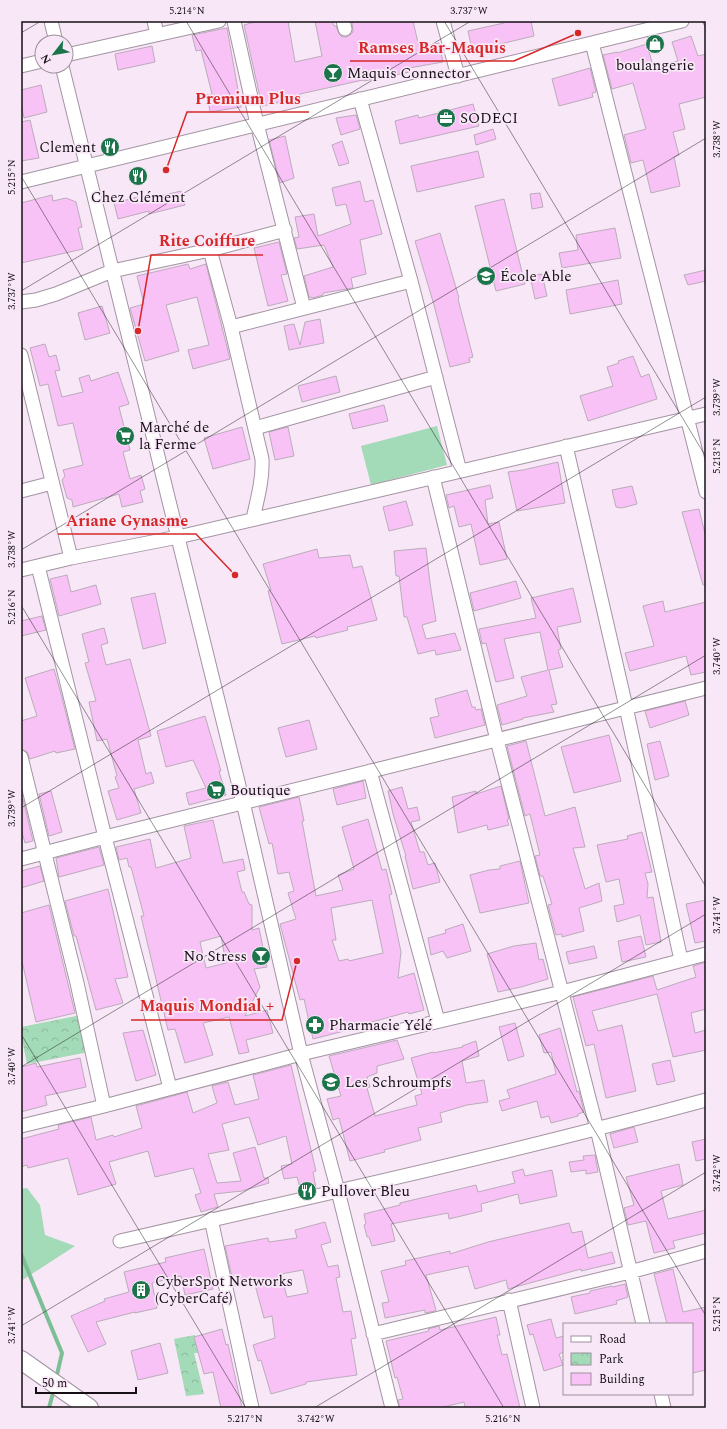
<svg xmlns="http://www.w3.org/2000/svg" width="727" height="1429" viewBox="0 0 727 1429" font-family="Spectral,serif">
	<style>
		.grass { fill: #a3dab7 }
		.park { fill: url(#park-crowns) }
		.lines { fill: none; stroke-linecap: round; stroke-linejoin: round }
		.stream { stroke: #7cbf96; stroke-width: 4 }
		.building { fill: #f8c2f6; stroke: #bbacbb; fill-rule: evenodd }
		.street-casing { stroke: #a394a2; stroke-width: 15 }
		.secondary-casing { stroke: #a394a2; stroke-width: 20 }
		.street { stroke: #fff; stroke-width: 13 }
		.secondary { stroke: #fff; stroke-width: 18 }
		.ticks { fill: none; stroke: #150f15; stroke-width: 1; stroke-opacity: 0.45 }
		.labels { text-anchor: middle; stroke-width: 3.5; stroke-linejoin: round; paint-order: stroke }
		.poi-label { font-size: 15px; fill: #150f15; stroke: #f8e7f7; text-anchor: start }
		.leader { fill: none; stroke: #d62828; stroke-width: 1.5 }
		.callout-dot { fill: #d62828; stroke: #f8e7f7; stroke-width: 1.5 }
		.callout-label { font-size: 16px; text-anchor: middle; font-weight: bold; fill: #d62828; stroke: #f8e7f7; stroke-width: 3.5; stroke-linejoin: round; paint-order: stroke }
		.neatline { fill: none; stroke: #150f15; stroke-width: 1.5 }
		.ticks-label { font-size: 10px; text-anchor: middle; fill: #150f15 }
	</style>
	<defs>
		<pattern id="park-crowns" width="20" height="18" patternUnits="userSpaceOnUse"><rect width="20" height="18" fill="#a3dab7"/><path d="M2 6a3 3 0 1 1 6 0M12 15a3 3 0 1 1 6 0" fill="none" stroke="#8bba9c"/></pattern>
	</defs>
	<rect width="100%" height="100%" fill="#f8e7f7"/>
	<path class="grass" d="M437,426L447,465L371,485L361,446Z
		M27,1188L40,1205L45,1235L75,1246L21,1281V1189Z"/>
	<path class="park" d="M81,1015L89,1052L27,1064L21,1034V1027Z
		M195,1335L198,1353H194L204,1394L186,1396L174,1339Z"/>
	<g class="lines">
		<path class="stream" d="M21,1254L62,1353L56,1379
			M49,1408L54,1389"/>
	</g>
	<path class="building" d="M258,21H288L295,62L322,56L315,21H332L334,26H336L339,34L342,37H347L350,35L353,32L352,22L359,21H413L419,47L439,43L443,62L409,68L410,72L364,81L363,80L300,94L301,98L262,106L244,25Z
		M503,21H531L534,36L500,44L501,47L473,53L468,31L504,23Z
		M227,28L241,107L210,112L207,95L212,94L201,50L196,51L192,35Z
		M691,36L698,56L706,54V97L679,104L685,129L673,132L679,155L674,157L680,186L651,193L643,160L631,163L624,135L646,129L633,83L612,89L603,55L617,52V53L647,44L653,66L678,61L672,42Z
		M152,46L155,62L118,70L115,54Z
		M590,68L596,92L592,93L593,97L559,106L552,79Z
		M41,85L47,112L24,118L21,104V90Z
		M473,104L479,126L400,144L395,121L418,115L419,118Z
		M356,115L360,129L341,135L336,118Z
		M30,120L39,158L21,161V122Z
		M493,129L496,139L476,145L474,135Z
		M285,136L294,178L280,183L269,140Z
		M342,141L349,163L339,166L332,145Z
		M478,151L484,177L417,192L411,166Z
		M360,181L365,202L373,200L382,234L360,240L366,274L351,278L353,288L323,293V295L313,298L309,297L304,276L333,267L324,245L297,249L294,238L299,237L295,217L314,214L318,236L351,224L346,204L336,206L332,188Z
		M181,191L185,205L149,214V211L118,219L114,203L138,197L139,201Z
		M540,193L543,207L532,209L530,194Z
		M52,195L53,201L66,198L76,202L82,227L78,228L83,249L21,263V203Z
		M504,199L525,284L496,291L475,206Z
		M615,228L621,258L562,268L559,253L578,250L576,235Z
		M440,233L459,298L458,299L473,357L469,358L470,362L450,367L434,305L415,241Z
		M279,242L287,274L281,275L288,301L268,306L254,248Z
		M188,264L190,269L206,264L230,359L193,369L188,350L209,345L197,297L166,305L179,351L145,361L130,308L144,304L137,276Z
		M706,270V281L688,285L684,275Z
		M542,274L547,296L535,299L530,276Z
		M618,280L622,304L570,314L566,290Z
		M102,306L110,333L85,340L78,313Z
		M320,319L324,343L289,350L284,326L294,324L300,345L305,322Z
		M45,344L49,357L56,355L60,370L55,371L62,397L83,392L79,378L89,375L91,381L118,372L129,404L119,407L130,450L123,452L130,479L141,475L145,489L140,491L143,502L122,507L119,494L73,507L72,500L67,498L62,480L65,476L63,470L83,465L73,423L58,426L48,384L40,386L30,348Z
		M633,356L641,377L649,374L657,399L588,421L580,396L613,386L607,367L619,363L618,361Z
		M336,376L340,392L302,402L298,386Z
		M384,405L388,421L353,429L349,414Z
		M242,427L250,459L213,469L204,438Z
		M288,427L294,456L275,460L269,432Z
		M558,462L565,503L517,511L508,472L523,470Z
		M490,485L493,498L485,500L488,524L499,522L507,559L480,565L471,524L459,527L454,506L449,508L446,495Z
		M632,486L637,504L622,508L616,507L612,490Z
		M406,501L413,525L389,531L383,507Z
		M699,509L706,538V584L703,585L682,512Z
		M426,548L430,583L436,621L422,625L426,639L455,633L461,650L436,655L435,650L418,654L407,617H404L399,576H396L394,551Z
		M317,549L319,558L350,555L353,568L362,566L377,620L347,627L348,630L316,638L315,636L282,644L268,591L271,590L263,564Z
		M67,575L71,592L96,585L101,604L59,616L50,579Z
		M516,581L521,598L474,611L470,593Z
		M573,588L581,622L557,627L561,649L558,650L563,667L549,670L557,704L551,705L554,712L523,718V719L502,725L497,705L527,696L521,677L548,670L540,632L504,639L514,678L496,682L486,643L482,644L479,629L536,618L531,598Z
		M155,593L166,643L143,649L131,598Z
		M663,601L665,612L706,602V672L691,675L686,656L630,671L625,653L654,646L643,606Z
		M42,616L46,630L21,636V621Z
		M104,628L108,643L101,645L106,665L130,659L151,736L138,740L146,774L151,772L154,783L134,789L141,813L117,820L108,791L119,788L115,777L117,776L107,739L97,741L89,702L96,701L85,663L89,662L82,634Z
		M54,669L61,694L75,749L56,753L55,751L30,759L27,752L21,749V721L37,716L25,678Z
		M467,690L472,707H475L476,710L481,709L485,725L435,738L430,718L439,716L435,699Z
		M685,701L689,715L650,728L645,711Z
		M205,716L221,771H219L226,795L189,805L186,793L206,788L193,760L166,767L157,731Z
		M309,720L317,749L286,757L278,728Z
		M609,735L621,781L574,793L561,747Z
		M526,741L545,816L575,807L585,847L573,848L585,889L599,883L602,901L579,908L584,931L562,937V934L556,935L548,905L552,904L543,876H540L535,856L540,855L530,814L525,816L507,746Z
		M660,741L669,776L655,780L647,744Z
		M363,781L366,798L337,805L333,789Z
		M501,786L509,819L507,820L509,825L488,830L487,825L458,833L452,797L476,791V794Z
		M402,787L408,809L417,807L420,820L411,822L420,852H424L428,865L435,863L440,882L413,889L405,856H406L393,814L388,791Z
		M51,791L62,832L49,836L39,794Z
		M299,797L304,821H302L316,896L343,890L338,875L354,869L342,827L368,819L382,870L386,869L392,894L389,895L401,952L398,978L414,973L424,1010L409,1014L408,1012L343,1030L344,1031L313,1039L304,999L300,1000L280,924L296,919L288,893L294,891L289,872L278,874L272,843L269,844L259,807ZM372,900L383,953L349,961L348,959L339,961L332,940H336L331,908Z
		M21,799H23L33,841L25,843L21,829Z
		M213,820L223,863L243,859L245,870L237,872L242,892H244L249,904L252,905V930L259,928L267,967L254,969L260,987L245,1016L267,1010L273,1033L246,1040L249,1052L239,1054L229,1017L203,1023L213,1055L185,1063L175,1029L168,1030L141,916H144L131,867H129L127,858L119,860L116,847L150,839L156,868L191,858L184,826ZM221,936L226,963L206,968L200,942Z
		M642,832L652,872L645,873L648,884L647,898L653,897L661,942L646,945L640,915L617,922L614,906L624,904L619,879L606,882L597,845L628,839L627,836Z
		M99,847L104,865L59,877L56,858Z
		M520,861L529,903L480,913L470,875L489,870L500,869V866Z
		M40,866L44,881L21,888V871Z
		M108,889L128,977L115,979L123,1003L96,1010L76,936H74L65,901Z
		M706,900V941L695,943L686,904Z
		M49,905L75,1013L36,1022L21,957V913Z
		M463,924L471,951L447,958L443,951L431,955L428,938L446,933L445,930Z
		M641,936L646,957L622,962L618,941Z
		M536,943L539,960L543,959L548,979L521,987L498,992L487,954L514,946Z
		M594,946L597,958L569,964L566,952Z
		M706,962V1009L691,1013L695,1033L706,1030V1050L673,1057L657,994L592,1011L598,1031L622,1025L636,1091L606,1098L594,1044L586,1046L573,997L653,976L657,990L696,977L693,966Z
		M515,1023L524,1056L508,1061L499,1027Z
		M560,1028L577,1092L579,1091L584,1112L578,1114V1116L551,1123L549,1116L541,1118L537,1101L502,1111L499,1101L510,1098L507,1090L556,1074L551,1052L544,1053L539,1035Z
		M143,1030L156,1075L136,1081L123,1033Z
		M397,1040L404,1059L377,1066V1073L367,1077L370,1087L367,1088L375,1116L417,1105L415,1096L422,1094L411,1058L433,1052V1053L463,1047L462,1046L476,1041L479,1056L462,1061L466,1083L484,1080L488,1102L467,1105L440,1113L442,1122L418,1128L421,1140L384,1150L385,1152L350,1161L339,1118L333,1120L327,1099L341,1096L329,1056Z
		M80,1058L86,1087L45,1096L47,1105L21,1112V1067L36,1063L37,1067Z
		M670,1060L675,1081L657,1085L652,1064Z
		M291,1065L316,1171L313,1172L316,1188L301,1191L297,1177L284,1179L281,1166L292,1164L286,1136L258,1145L249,1117L222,1124L229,1150L208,1154L217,1183L241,1181L233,1153L255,1147L264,1178H268L269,1183L242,1191L214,1194L218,1207L201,1212L195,1195L201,1193L193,1168L155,1177L148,1151L109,1162L116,1184L78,1195L68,1158L28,1168L27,1165L21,1167V1139L59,1129L58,1125L91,1117L96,1140L113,1135L114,1137L142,1128L136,1106L187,1092L193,1113L217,1103L212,1086L228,1082L235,1105L259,1099L253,1075Z
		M634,1127L638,1142L614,1148L610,1134Z
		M706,1139V1159L696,1161L692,1142Z
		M595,1155L598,1172L586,1174V1170L571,1172L569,1162L584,1160L583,1156Z
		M679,1164L683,1185L661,1191L668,1219L706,1210V1233L673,1241L675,1248L654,1253L646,1221L628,1225L624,1208L634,1205L626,1177Z
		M523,1169L525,1176L552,1170L557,1196L520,1204L518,1194L481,1204L482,1211L449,1219L448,1213L391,1224L395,1241L372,1246L369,1237H367L364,1225L366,1224L364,1214L400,1205V1203L476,1185L478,1192L515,1183L512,1172Z
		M325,1222L331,1242L321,1245L328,1267L338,1265L340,1277L336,1278L343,1312L351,1311L356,1338L351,1339L357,1375L306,1382V1384L271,1394L261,1360L258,1361L253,1345L275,1338L272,1316L264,1318L254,1281L234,1286L225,1246L268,1238L269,1242L297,1238L295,1230ZM303,1270L308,1293L287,1297L281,1274Z
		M569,1223L572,1233L582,1231L588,1258L612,1252L615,1263L581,1271V1269L508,1289L506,1280L475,1289L468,1266L426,1275L436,1310L435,1311L425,1313V1310L385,1318L382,1303L389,1302L381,1271L406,1265L405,1261L450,1251V1254L488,1242Z
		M204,1249L213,1289L185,1295L181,1276L152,1283L157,1308L135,1313V1312L96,1322L106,1344L88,1352L71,1316L105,1301L104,1299L129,1292L124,1272L166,1262L165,1258Z
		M673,1269L683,1312L706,1307V1370L692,1373V1324H667L654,1274Z
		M625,1284L628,1297L616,1301L617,1304L575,1314L571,1297L590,1293V1291L612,1286L613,1287Z
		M496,1317L500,1335H497L502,1355L507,1354L520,1408H465L464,1402L439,1408H400L398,1400L403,1399L397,1377L395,1378L386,1341L429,1331L428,1329L439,1326L440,1330Z
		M551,1319L556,1338L564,1336V1352L559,1354L563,1365L544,1371L533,1334L530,1335L527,1325Z
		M222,1329L226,1345L228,1344L242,1408H221L213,1372L204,1374L194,1337Z
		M160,1343L168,1373L138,1380L131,1351Z"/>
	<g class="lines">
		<defs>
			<path id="street" d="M51,21L56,42
				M154,21L157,34
				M234,21L257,124L304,308
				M343,21L345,29
				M443,21L458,76
				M592,43L706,492
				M66,55L219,21
				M21,66L42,61
				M62,66L243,802L301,1054L338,1191L392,1408
				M360,99L411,281L460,471
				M21,182L682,21
				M210,250L231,327L262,459C263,480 257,500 253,519
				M21,302L36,300L56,294L112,271L210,250L285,230
				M231,327L411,281
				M21,355L71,558
				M255,428L436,377
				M566,446L626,707L681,960
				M433,477L497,740L597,1129L643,1324
				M21,491L52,483
				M38,566L105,837L170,1088
				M21,570L71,558L178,537L706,414
				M21,757L77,983L104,1106
				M370,771L438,1021
				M21,859L105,837L706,688
				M21,1126L104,1106L301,1054L562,992L706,954
				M211,1219L252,1408
				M120,1241C192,1224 265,1208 338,1191C461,1163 584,1133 706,1100
				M509,1300L533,1408
				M373,1334L630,1272L706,1251
				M661,1394L664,1408"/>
			<path id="secondary" d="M21,1360L89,1408"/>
		</defs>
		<use href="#street" class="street-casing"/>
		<use href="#secondary" class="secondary-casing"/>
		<use href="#street" class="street"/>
		<use href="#secondary" class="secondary"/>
	</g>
	<path class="ticks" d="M186,21L706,887M444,21L706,457M702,21L706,28M21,33L41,21M21,176L706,1316M21,291L471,21M21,550L706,138M21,605L504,1408M21,808L706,397M21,1034L246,1408M21,1067L706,655M21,1326L706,914M314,1408L706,1172"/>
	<defs>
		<symbol id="shop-disc" viewBox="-11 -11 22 22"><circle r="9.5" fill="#1c754a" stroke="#f8e7f7"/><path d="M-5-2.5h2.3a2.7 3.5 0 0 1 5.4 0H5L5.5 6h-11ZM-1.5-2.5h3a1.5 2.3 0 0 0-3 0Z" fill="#fff"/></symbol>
		<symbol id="bar-disc" viewBox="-11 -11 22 22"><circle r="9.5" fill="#1c754a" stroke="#f8e7f7"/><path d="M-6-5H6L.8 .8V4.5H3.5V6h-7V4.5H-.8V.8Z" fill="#fff"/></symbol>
		<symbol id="office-disc" viewBox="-11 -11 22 22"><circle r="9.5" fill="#1c754a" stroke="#f8e7f7"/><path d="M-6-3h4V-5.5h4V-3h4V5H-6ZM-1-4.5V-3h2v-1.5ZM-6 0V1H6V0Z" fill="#fff"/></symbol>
		<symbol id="restaurant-disc" viewBox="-11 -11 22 22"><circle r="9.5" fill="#1c754a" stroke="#f8e7f7"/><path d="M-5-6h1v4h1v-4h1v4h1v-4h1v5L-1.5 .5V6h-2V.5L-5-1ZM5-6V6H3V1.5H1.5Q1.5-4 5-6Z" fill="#fff"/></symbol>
		<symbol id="school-disc" viewBox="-11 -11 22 22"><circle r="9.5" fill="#1c754a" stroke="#f8e7f7"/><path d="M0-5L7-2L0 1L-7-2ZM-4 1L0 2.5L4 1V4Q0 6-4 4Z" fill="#fff"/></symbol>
		<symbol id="supermarket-disc" viewBox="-11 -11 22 22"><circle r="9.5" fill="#1c754a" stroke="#f8e7f7"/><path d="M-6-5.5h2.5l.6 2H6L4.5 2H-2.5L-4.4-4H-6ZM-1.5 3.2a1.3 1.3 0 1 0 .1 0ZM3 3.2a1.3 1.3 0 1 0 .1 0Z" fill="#fff"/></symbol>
		<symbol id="pharmacy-disc" viewBox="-11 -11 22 22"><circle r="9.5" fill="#1c754a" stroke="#f8e7f7"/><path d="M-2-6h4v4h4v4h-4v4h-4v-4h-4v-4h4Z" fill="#fff"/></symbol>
		<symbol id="building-disc" viewBox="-11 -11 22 22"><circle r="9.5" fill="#1c754a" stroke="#f8e7f7"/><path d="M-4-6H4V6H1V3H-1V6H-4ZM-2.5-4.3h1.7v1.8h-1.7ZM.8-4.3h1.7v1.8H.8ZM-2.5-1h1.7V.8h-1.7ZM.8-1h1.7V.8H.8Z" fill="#fff"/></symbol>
	</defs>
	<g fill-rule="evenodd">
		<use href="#shop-disc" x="644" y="33" width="22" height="22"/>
		<use href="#bar-disc" x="322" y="62" width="22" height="22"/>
		<use href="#office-disc" x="435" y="107" width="22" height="22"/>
		<use href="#restaurant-disc" x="99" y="136" width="22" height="22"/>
		<use href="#restaurant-disc" x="127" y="165" width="22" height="22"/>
		<use href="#school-disc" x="475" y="265" width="22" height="22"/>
		<use href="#supermarket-disc" x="114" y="425" width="22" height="22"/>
		<use href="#supermarket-disc" x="205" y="779" width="22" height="22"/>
		<use href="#bar-disc" x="250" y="945" width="22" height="22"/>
		<use href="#pharmacy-disc" x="304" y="1014" width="22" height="22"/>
		<use href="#school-disc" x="320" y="1071" width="22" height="22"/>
		<use href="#restaurant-disc" x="296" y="1180" width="22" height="22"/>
		<use href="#building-disc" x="130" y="1279" width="22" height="22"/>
	</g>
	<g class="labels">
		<g class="poi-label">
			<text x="655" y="70" text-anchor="middle">boulangerie</text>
			<text x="347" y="78">Maquis Connector</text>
			<text x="460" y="123">SODECI</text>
			<text x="96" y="152" text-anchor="end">Clement</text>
			<text x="138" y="202" text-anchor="middle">Chez Clément</text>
			<text x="500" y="281">École Able</text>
			<text x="139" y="432">Marché de<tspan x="139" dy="17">la Ferme</tspan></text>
			<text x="230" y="795">Boutique</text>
			<text x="247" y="961" text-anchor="end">No Stress</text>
			<text x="329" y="1030">Pharmacie Yélé</text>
			<text x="345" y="1087">Les Schroumpfs</text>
			<text x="321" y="1196">Pullover Bleu</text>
			<text x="155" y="1286">CyberSpot Networks<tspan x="155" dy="17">(CyberCafé)</tspan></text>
		</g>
	</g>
	<path class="leader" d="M578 33L514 61H350M166 170L187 112H309M138 331L151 255H263M235 575L196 534H58M297 961L282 1020H131"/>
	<g class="callout-dot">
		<circle cx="578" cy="33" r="4"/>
		<circle cx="166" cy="170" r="4"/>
		<circle cx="138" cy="331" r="4"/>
		<circle cx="235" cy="575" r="4"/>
		<circle cx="297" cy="961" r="4"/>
	</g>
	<g class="callout-label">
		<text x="432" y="53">Ramses Bar-Maquis</text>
		<text x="248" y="104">Premium Plus</text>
		<text x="207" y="246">Rite Coiffure</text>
		<text x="127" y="526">Ariane Gynasme</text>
		<text x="207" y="1011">Maquis Mondial +</text>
	</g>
	<rect width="727" height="1429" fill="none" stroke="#f8e7f7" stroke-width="44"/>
	<rect x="563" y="1323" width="130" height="72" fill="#f8e7f7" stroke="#9d919d"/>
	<rect x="571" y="1336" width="20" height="6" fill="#ffffff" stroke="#9d919d"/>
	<text x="599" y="1343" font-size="12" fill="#150f15">Road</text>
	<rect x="571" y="1353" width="20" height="12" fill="url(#park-crowns)" stroke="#9d919d"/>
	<text x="599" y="1363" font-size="12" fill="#150f15">Park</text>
	<rect x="571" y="1373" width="20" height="12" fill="#f8c2f6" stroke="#9d919d"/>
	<text x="599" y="1383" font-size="12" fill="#150f15">Building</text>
	<g transform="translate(54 54) rotate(239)"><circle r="19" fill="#f8e7f7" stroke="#9d919d"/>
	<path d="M0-3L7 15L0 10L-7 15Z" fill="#1c754a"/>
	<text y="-6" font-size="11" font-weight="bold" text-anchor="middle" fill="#150f15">N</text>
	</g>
	<path d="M36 1387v6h100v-6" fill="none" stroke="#150f15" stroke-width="2"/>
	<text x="42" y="1387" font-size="12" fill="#150f15" stroke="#f8e7f7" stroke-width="3" paint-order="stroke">50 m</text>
	<rect x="22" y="22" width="683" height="1385" class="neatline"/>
	<g class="ticks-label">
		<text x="187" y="14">5.214°N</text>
		<text x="469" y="14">3.737°W</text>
		<text transform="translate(716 139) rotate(-90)" y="4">3.738°W</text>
		<text transform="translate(11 177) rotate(-90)" y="4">5.215°N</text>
		<text transform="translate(11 291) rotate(-90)" y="4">3.737°W</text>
		<text transform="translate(716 397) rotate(-90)" y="4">3.739°W</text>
		<text transform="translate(716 456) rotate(-90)" y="4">5.213°N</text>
		<text transform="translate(11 549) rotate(-90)" y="4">3.738°W</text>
		<text transform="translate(11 607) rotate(-90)" y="4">5.216°N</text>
		<text transform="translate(716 656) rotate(-90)" y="4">3.740°W</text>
		<text transform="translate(11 808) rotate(-90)" y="4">3.739°W</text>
		<text transform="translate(716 915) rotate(-90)" y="4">3.741°W</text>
		<text transform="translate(11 1066) rotate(-90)" y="4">3.740°W</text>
		<text transform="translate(716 1173) rotate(-90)" y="4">3.742°W</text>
		<text transform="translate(716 1314) rotate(-90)" y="4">5.215°N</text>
		<text transform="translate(11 1325) rotate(-90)" y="4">3.741°W</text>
		<text x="245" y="1422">5.217°N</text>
		<text x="316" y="1422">3.742°W</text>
		<text x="503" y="1422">5.216°N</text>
	</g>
</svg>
